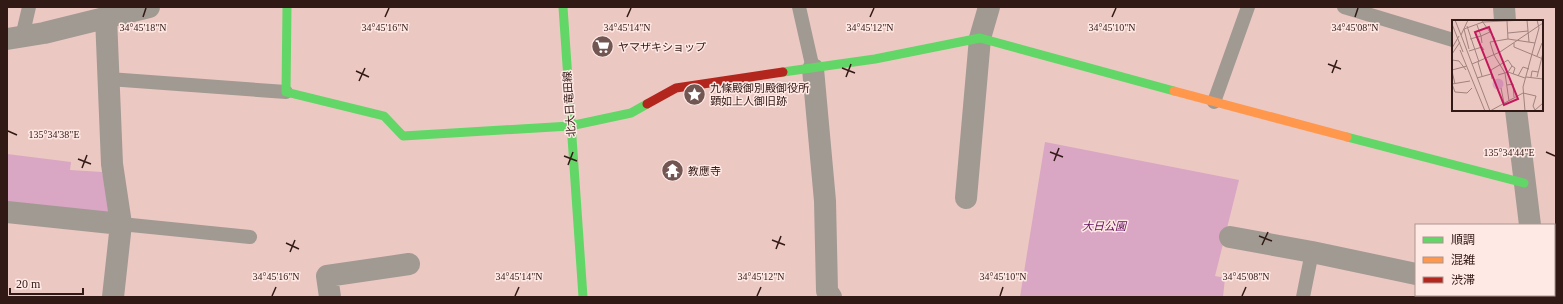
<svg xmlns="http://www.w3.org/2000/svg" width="1563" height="304" viewBox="0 0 1563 304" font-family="'Times New Roman','Noto Sans JP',serif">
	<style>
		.green { fill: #d9a6c3 }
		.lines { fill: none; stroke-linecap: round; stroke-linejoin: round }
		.lane { stroke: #a19a92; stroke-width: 14 }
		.street { stroke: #a19a92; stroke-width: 22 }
		.fast { stroke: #63d668; stroke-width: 9 }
		.slow { stroke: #ff974d; stroke-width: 9 }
		.jam { stroke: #b3261e; stroke-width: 9 }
		.ticks { fill: none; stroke: #311915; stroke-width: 1.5 }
		.labels { text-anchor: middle; stroke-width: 3; stroke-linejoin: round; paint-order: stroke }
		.poi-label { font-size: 11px; fill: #311915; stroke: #ffe9e5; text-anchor: start }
		.street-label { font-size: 11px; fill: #311915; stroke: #ffe9e5 }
		.park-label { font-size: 11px; font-style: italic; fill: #600c5d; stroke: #ffe9e5 }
		.inset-road { fill: none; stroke: #a1827d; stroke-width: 1 }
		.view { fill: #c2185b; fill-opacity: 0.15; stroke: #c2185b; stroke-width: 2 }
		.inset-edge { fill: none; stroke: #311915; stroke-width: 2 }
		.ticks-label { font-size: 10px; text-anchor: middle; fill: #311915; stroke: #ffe9e5; stroke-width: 3; stroke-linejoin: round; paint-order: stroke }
	</style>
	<rect width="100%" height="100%" fill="#ecc8c2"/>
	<path class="green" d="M1045,142L1239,180L1215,276L1225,278L1223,297H1020Z
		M7,154L71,162L70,170L102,172L112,213L7,209Z"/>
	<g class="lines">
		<path class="lane" d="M799,7L813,69
			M1344,7L1453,40
			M22,37L29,7
			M109,79L286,92
			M1214,102L1248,7
			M121,224L250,237
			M1303,297L1312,252
			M1426,297L1427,295"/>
		<path class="street" d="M1504,7L1505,21
			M7,39L44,33L149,7
			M813,69L825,201L827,291L831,297
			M1516,110L1530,225
			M966,198L980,38L989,7
			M7,212L121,224L112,164L106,17
			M1230,237L1312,252L1416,274
			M1514,295L1523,297
			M1540,295V297
			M113,297L121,224
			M330,297L327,276L409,264"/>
		<path class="fast" d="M287,7L286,92L384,116L403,136L570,126L631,113L647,104
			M563,7L583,297
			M783,72L875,59L980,38L1174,91
			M1347,137L1524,183"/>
		<path class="slow" d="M1174,91L1347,137"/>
		<path class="jam" d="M647,104L676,88L783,72"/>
	</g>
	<path class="ticks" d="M143,17L146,8M385,17L389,8M627,17L631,8M870,17L874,8M1112,17L1116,8M1355,17L1358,8M1328,64L1341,69M842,68L855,73M356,71L369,77M1332,73L1337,60M846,77L851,64M359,81L365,68M8,131L17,135M1050,152L1063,157M1546,152L1555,156M564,156L577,161M78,159L91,164M1054,161L1059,148M568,165L573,152M82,168L87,155M1259,236L1272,241M772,240L785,245M286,243L299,249M1262,245L1268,232M776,249L781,236M290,252L295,240M272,296L276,287M515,296L519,287M757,296L761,287M1000,296L1003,287M1242,296L1246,287"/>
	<defs>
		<symbol id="supermarket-disc" viewBox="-11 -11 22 22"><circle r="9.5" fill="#725652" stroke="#ffe9e5"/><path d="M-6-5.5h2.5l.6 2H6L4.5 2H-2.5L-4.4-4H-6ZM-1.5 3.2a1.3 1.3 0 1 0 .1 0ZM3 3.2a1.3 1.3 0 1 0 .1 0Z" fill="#fff"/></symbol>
		<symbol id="sight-disc" viewBox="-11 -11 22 22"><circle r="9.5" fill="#725652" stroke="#ffe9e5"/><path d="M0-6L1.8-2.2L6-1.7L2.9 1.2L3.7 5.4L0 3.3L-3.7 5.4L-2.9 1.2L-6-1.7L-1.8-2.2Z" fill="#fff"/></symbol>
		<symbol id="temple-disc" viewBox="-11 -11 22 22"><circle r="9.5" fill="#725652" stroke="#ffe9e5"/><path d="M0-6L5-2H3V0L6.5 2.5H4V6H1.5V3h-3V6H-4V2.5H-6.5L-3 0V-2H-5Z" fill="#fff"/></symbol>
	</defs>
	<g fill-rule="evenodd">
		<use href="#supermarket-disc" x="590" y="34" width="25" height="25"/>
		<use href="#sight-disc" x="682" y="82" width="25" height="25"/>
		<use href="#temple-disc" x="660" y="158" width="25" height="25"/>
	</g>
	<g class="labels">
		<g class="poi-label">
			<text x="618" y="51">ヤマザキショップ</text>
			<text x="710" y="92">九條殿御別殿御役所<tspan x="710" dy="13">顕如上人御旧跡</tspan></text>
			<text x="688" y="175">教應寺</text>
		</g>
		<g class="street-label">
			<text transform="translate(569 104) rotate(-94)" y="4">北大日竜田線</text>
		</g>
		<g class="park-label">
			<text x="1104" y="230">大日公園</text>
		</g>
	</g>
	<g transform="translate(1452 20)">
		<rect width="91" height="91" fill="#ecc8c2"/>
		<path d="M40.5 64a5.5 5.5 0 1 1 11 0a5.5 5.5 0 1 1-11 0Z" fill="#d9a6c3"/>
		<path class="inset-road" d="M3,0L9,15M16,0L9,15L38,91M75,0L77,22M30,1L43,19M55,1L56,19M0,4L11,32M25,5L29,16L38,12M15,6L27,42M56,13L76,11M18,19L29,16L30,23M62,23V27L91,39M0,28L7,16M17,29L12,9L31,2L73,0M8,30L33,91M17,31L30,27L32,30M0,34L8,22M85,36L90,23M0,40L7,41L14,50M26,42L30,56M20,44L48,32L91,3M0,50L15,46M0,51L3,64M56,52L60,46L63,48L61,54M46,55L56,52L73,58M66,56L71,47L77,49M74,57L91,59M79,57L80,51L86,52M85,57L91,33M25,58L39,54M40,59L39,50L56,40L60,46M0,64L3,72L15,73L20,68M0,64L18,61M55,65L61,64L62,77M49,68L52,83M71,73L84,76L81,86L83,90M57,81L53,53L42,35L38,22L56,19L83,23M38,91L71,73M73,91L71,67L87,8L85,0M82,91L91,83"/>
		<path class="view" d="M37,7L66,79L52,85L23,12Z"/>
		<rect width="91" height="91" class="inset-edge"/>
	</g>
	<g class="ticks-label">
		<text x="143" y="31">34°45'18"N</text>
		<text x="385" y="31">34°45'16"N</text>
		<text x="627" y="31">34°45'14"N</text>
		<text x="870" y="31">34°45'12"N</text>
		<text x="1112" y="31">34°45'10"N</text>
		<text x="1355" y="31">34°45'08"N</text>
		<text x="54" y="138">135°34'38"E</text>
		<text x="1509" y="156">135°34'44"E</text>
		<text x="276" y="280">34°45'16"N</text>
		<text x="519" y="280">34°45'14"N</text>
		<text x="761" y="280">34°45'12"N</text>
		<text x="1003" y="280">34°45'10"N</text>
		<text x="1246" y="280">34°45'08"N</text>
	</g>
	<rect width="1563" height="304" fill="none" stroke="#311915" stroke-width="16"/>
	<rect x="1415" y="224" width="140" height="72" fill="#ffe9e5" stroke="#ad9692"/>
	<rect x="1423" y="237" width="20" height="6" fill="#63d668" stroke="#ad9692"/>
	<text x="1451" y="244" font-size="12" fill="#311915">順調</text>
	<rect x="1423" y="257" width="20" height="6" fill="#ff974d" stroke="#ad9692"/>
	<text x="1451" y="264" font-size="12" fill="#311915">混雑</text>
	<rect x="1423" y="277" width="20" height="6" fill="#b3261e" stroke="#ad9692"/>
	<text x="1451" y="284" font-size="12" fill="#311915">渋滞</text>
	<path d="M10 288v6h73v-6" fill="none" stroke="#311915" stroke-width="2"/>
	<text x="16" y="288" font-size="12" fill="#311915" stroke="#ffe9e5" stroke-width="3" paint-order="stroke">20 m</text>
</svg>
